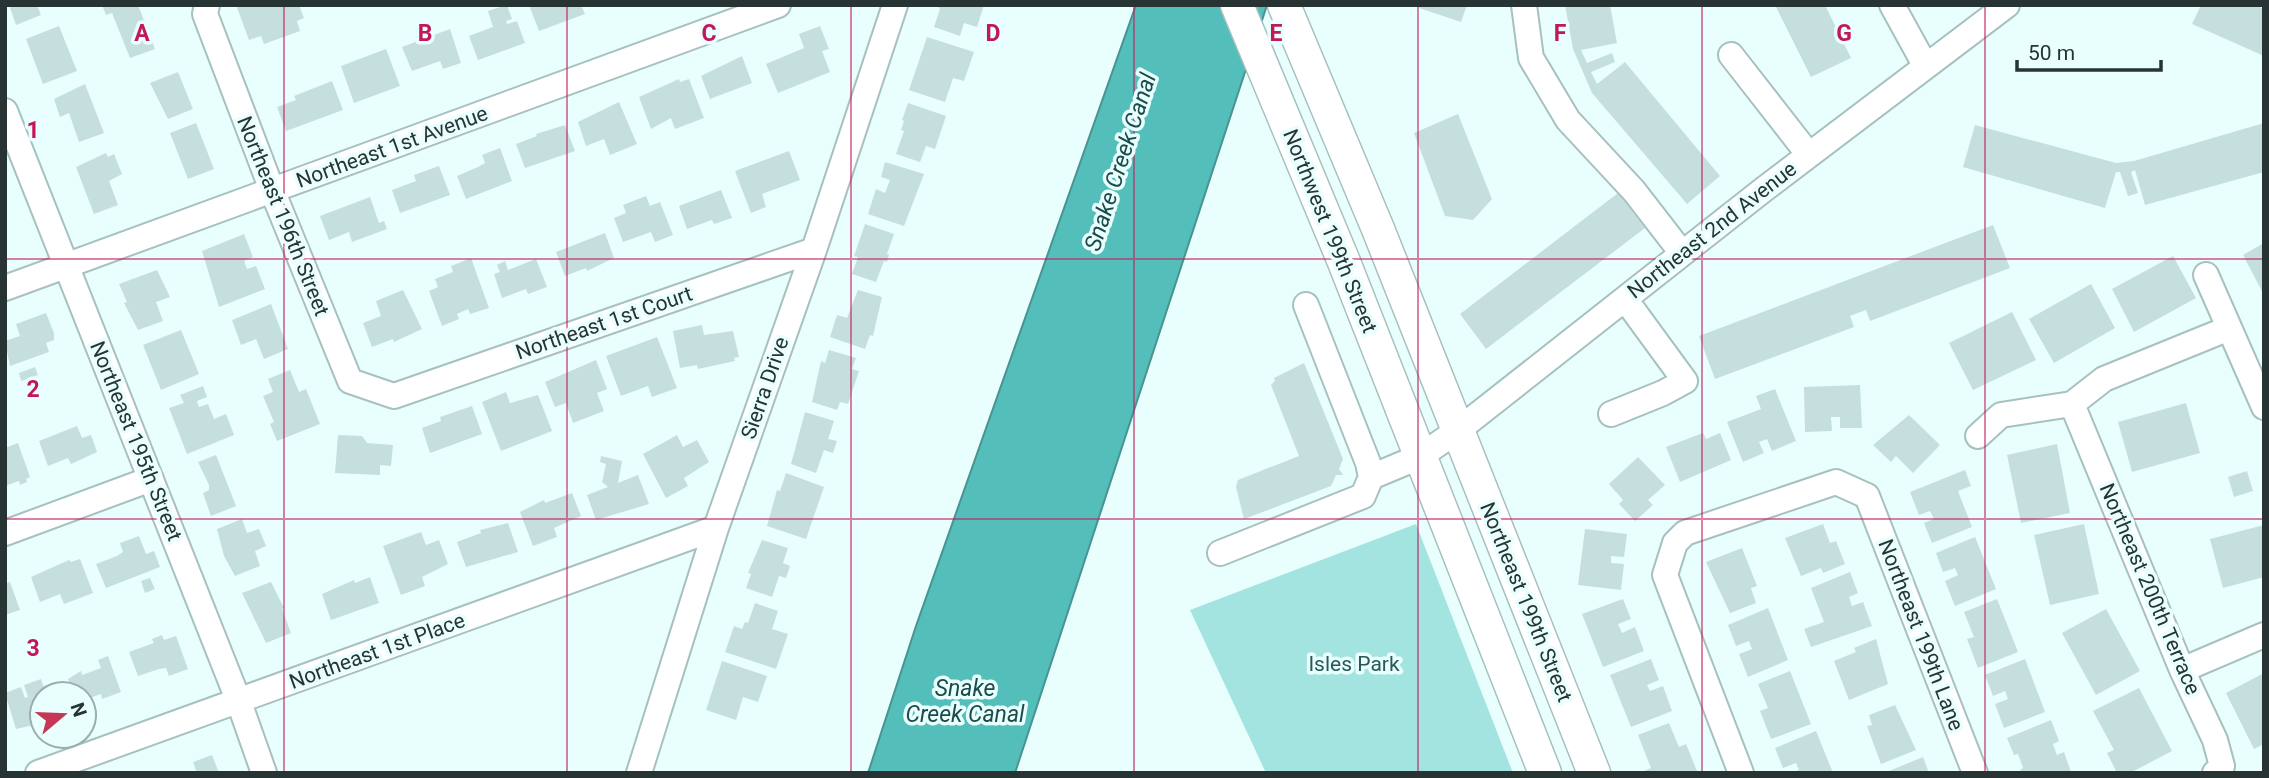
<svg xmlns="http://www.w3.org/2000/svg" width="2269" height="778" viewBox="0 0 2269 778" font-family="Roboto,sans-serif">
	<style>
		.green { fill: #a3e4e1 }
		.water { fill: #54bebb; stroke: #479492; stroke-width: 2 }
		.building { fill: #c4dfde }
		.lines { fill: none; stroke-linecap: round; stroke-linejoin: round }
		.minor-casing { stroke: #a6c1bf; stroke-width: 28 }
		.major-casing { stroke: #a6c1bf; stroke-width: 35 }
		.minor { stroke: #fff; stroke-width: 24 }
		.major { stroke: #fff; stroke-width: 32 }
		.grid { fill: none; stroke: #c2185b; stroke-width: 2; stroke-opacity: 0.55 }
		.labels { text-anchor: middle; stroke-width: 7; stroke-linejoin: round; paint-order: stroke }
		.street-label { font-size: 21px; fill: #283333; stroke: #e9fffe }
		.park-label { font-size: 21px; fill: #295857; stroke: #e9fffe }
		.water-label { font-size: 23px; font-style: italic; fill: #1b4b4a; stroke: #e9fffe }
		.grid-label { font-size: 23px; text-anchor: middle; font-weight: bold; fill: #c2185b; stroke: #e9fffe; stroke-width: 7; stroke-linejoin: round; paint-order: stroke }
	</style>
	<rect width="100%" height="100%" fill="#e9fffe"/>
	<path class="green" d="M1416,524L1513,773H1266L1190,610Z"/>
	<path class="water" d="M1136,5H1267L1015,773H868L916,626Z"/>
	<path class="building" d="M9,5H37L41,15L16,25Z
		M102,5H138L155,49L130,58L112,13L106,15Z
		M236,5H299L304,18L297,21L300,31L264,44L261,36L249,40Z
		M507,5L512,19L506,21L507,24L517,21L525,43L478,60L469,36L493,27L488,11Z
		M529,5H581L585,14L539,31Z
		M937,5H984L977,27L964,23L960,36L934,27L940,9Z
		M1420,5H1467L1461,22L1419,8Z
		M1565,5H1610L1617,43L1581,50L1587,63L1612,53L1615,62L1591,72L1597,84L1625,62L1720,176L1687,204L1592,93L1573,49Z
		M1775,5H1825L1851,58L1811,77Z
		M2201,5H2256L2264,9V56L2192,24Z
		M59,26L77,71L43,84L26,39Z
		M820,26L829,49L822,51L830,72L778,93L766,64L804,48L799,34Z
		M450,29L461,63L443,69L440,61L412,71L402,47Z
		M927,37L974,52L964,81L953,78L945,102L909,90Z
		M386,49L400,86L354,103L341,66Z
		M742,56L752,83L710,99L701,76Z
		M178,72L193,109L168,119L150,83Z
		M679,79L680,82L689,79L704,118L675,129L671,118L651,129L639,97Z
		M332,81L343,110L286,131L277,107L296,100L294,96Z
		M85,84L104,133L79,142L69,113L60,117L54,99Z
		M619,102L637,144L610,155L604,139L586,146L578,122Z
		M908,103L946,116L935,149L926,146L920,162L896,154L904,131L901,130L904,121L902,120Z
		M1458,114L1492,199L1473,220L1445,216L1414,133Z
		M196,123L214,169L188,179L170,133Z
		M2264,123V172L2145,205L2135,170L2131,172L2138,193L2128,196L2120,172H2116L2105,208L1963,167L1975,125L2116,163L2134,161Z
		M565,125L575,151L525,168L516,144L537,136L536,134Z
		M500,148L512,181L466,199L457,176L478,167L485,163L482,155Z
		M789,151L800,180L762,194L766,207L751,213L735,171Z
		M106,153L108,157L114,154L122,174L109,181L118,205L94,214L76,167Z
		M885,162L924,174L904,226L868,214L876,189L885,193L890,180L881,177Z
		M439,166L450,195L400,213L392,190L416,181L414,175Z
		M721,190L732,218L714,224L712,220L687,229L679,206Z
		M1618,193L1645,228L1486,349L1460,314Z
		M646,196L650,206L660,202L673,235L655,242L651,232L623,242L614,218L626,213L623,205Z
		M370,197L379,223L384,221L387,229L352,242L349,232L329,240L320,216Z
		M865,224L894,234L887,254L889,255L887,262L884,261L876,282L852,274L858,257L854,256Z
		M1993,225L2010,268L1870,321L1866,310L1850,316L1854,327L1715,379L1699,336Z
		M605,233L614,258L587,271L586,268L565,276L556,252Z
		M244,234L253,257L244,261L247,269L256,266L265,289L219,307L202,251Z
		M2264,243V295L2243,255Z
		M2173,256L2196,298L2134,332L2112,289Z
		M471,258L489,308L470,314L468,309L457,314L459,319L442,326L429,291L438,287L435,279L453,272L451,266Z
		M536,259L547,287L528,294L526,289L502,298L494,274L500,272L497,265L505,261L508,270Z
		M157,270L170,297L156,302L163,321L138,330L124,303L127,302L119,284Z
		M2091,284L2115,328L2054,363L2029,319Z
		M403,290L422,329L394,342L393,339L372,347L363,323L381,316L376,301Z
		M858,290L882,297L873,336L870,335L865,349L830,337L837,315L847,318Z
		M271,304L288,349L264,359L256,339L241,345L232,320Z
		M2012,312L2036,360L1973,390L1949,343Z
		M46,313L54,333V340L46,343L49,352L10,366L5,341L20,336L16,324Z
		M702,325L704,335L733,331L739,357L734,358L735,361L698,369L697,365L680,368L673,331Z
		M181,330L199,374L161,390L143,345Z
		M657,337L677,388L652,397L648,386L621,396L606,356Z
		M829,350L856,358L852,369L859,371L848,404L840,402L837,410L812,402L821,361L825,363Z
		M596,360L607,389L597,393L604,411L573,423L566,403L555,407L545,382Z
		M1304,363L1343,459L1339,469L1343,475H1336L1331,486L1244,519L1236,487L1238,480L1299,456L1271,385L1275,381L1274,378Z
		M35,367L38,375L21,381L19,373Z
		M290,370L299,392L306,389L320,424L277,441L270,424L274,422L263,396L273,392L268,379Z
		M1860,385L1862,428H1840V417H1831L1832,431L1805,432L1804,387Z
		M203,386L207,397L197,401L199,407L208,404L214,419L226,414L234,435L187,454L169,408L184,403L180,395Z
		M1775,389L1796,441L1772,451L1767,439L1759,442L1764,453L1743,462L1727,422L1761,409L1756,396Z
		M506,392L510,403L538,395L552,431L501,451L482,402Z
		M2186,403L2200,453L2132,472L2118,422Z
		M472,406L482,434L430,453L422,428L441,421L440,417Z
		M805,412L834,421L828,439L837,441L833,453L824,450L816,473L791,464Z
		M1909,415L1940,445L1913,473L1896,456L1891,462L1873,445Z
		M77,426L82,438L91,435L97,452L71,464L68,458L48,466L39,441Z
		M1703,433L1706,439L1720,433L1731,460L1680,482L1666,447Z
		M338,435L362,436L367,443L393,445L391,466L380,465V475L335,473Z
		M677,435L683,447L697,440L709,462L684,478L688,486L666,498L643,454Z
		M18,443L30,477L26,479L27,482L20,485L19,481L5,486V448Z
		M2057,444L2070,513L2021,523L2007,455Z
		M216,455L236,506L211,516L203,493L209,490V485L198,462Z
		M601,456L622,461L618,483L638,475L649,504L596,520L587,495L608,487L602,482L606,464L600,462Z
		M1638,457L1665,485L1648,500L1653,505L1635,521L1619,504L1623,500L1609,484Z
		M1965,470L1971,486L1958,491L1972,527L1932,543L1924,523L1934,519L1930,511L1919,515L1910,492Z
		M2247,471L2253,491L2234,497L2228,477Z
		M786,473L824,487L806,539L767,526L777,490L780,491Z
		M572,493L581,516L554,528L557,537L533,546L520,512L544,500L545,503Z
		M242,519L247,533L259,529L266,546L255,551L260,566L235,576L224,556L217,529Z
		M508,523L518,552L466,567L457,542L481,533L480,530Z
		M1823,524L1830,543L1836,541L1845,564L1823,573L1821,568L1801,576L1785,538Z
		M2084,524L2099,594L2050,605L2034,535Z
		M2264,525V577L2223,588L2210,539Z
		M1585,529L1627,534L1624,557L1611,556V563L1624,564L1621,590L1578,585Z
		M421,532L426,545L439,540L448,564L422,577L425,586L401,595L383,546Z
		M139,536L146,554L154,551L160,567L106,588L96,564L117,556L123,552L120,543Z
		M1975,537L1996,589L1955,606L1945,581L1958,575L1955,568L1943,572L1936,553Z
		M762,540L788,548L783,563L790,566L786,578L779,576L772,597L746,588L751,574L748,573Z
		M1742,548L1757,586L1751,588L1756,603L1730,613L1706,562Z
		M80,559L93,593L64,604L60,594L40,602L31,577L69,560L71,562Z
		M1850,572L1858,593L1849,597L1852,606L1863,602L1872,626L1811,647L1804,629L1824,622L1811,588Z
		M370,577L379,603L331,620L322,594L354,580L355,583Z
		M150,578L155,589L145,593L141,581Z
		M10,582L20,610L5,615V584Z
		M271,582L284,608L282,609L291,633L266,643L242,593Z
		M1623,599L1631,619L1618,624L1622,633L1635,627L1644,651L1603,667L1582,614Z
		M1997,599L2018,652L1978,668L1967,639L1974,637L1964,612Z
		M755,603L778,611L772,629L788,634L776,669L725,652L734,626L742,629L745,622L748,623Z
		M1768,608L1788,660L1748,677L1739,654L1752,649L1749,641L1736,646L1728,625Z
		M2106,609L2140,671L2096,695L2062,633Z
		M162,635L164,640L176,636L188,669L169,676L166,668L159,669L138,676L129,652L154,643L152,639Z
		M1876,639L1888,684L1849,700L1834,661L1856,652L1854,648Z
		M108,656L121,692L102,699L101,694L84,700V694H74L68,679L81,671L82,675L101,668L98,660Z
		M1651,659L1659,680L1647,685L1650,691L1663,686L1672,711L1631,727L1610,675Z
		M2025,659L2045,712L2004,728L1995,704L2008,699L2005,691L1993,696L1985,675Z
		M722,661L767,676L758,702L743,697L736,720L706,710Z
		M1790,671L1811,724L1771,739L1760,711L1768,708L1758,684Z
		M2264,673V744L2254,749L2226,693Z
		M41,679L45,691L64,685L68,694H42V723L16,729L5,693L21,687L25,698L28,697L24,685Z
		M2139,688L2172,751L2130,773H2117L2107,753L2114,750L2093,711Z
		M1895,705L1916,750L1881,764L1867,726L1872,725L1869,715Z
		M2051,720L2059,741L2053,744L2057,755L2064,752L2071,772L2021,773L2020,770L2023,768L2018,754L2014,755L2007,738Z
		M1669,723L1679,747L1686,744L1697,771L1639,773L1651,768L1638,735Z
		M1816,731L1833,773H1792L1799,770L1796,763L1783,768L1775,748Z
		M212,755L219,773H197L193,762Z
		M1923,757L1929,773H1884Z"/>
	<g class="lines">
		<defs>
			<path id="minor" d="M207,5L205,14L272,190L350,381L394,396L814,250
				M1524,5L1531,58L1568,120L1634,191L1682,253
				M1892,5L1925,65
				M1731,55L1809,155
				M5,111L239,702L264,773
				M2206,275L2264,407
				M5,288L778,5
				M2072,404L2182,670L2215,740L2222,766L2215,773
				M1611,414L1663,393L1685,381L1625,299
				M1978,436L2001,415L2072,404L2104,379L2227,329
				M1371,477L1419,457L1457,431L1763,190L2007,5
				M5,533L151,479
				M1220,553L1363,496L1371,477L1368,463L1306,305
				M2182,670L2264,635
				M38,773L716,528
				M639,773L716,528L814,250L895,5
				M1741,773L1665,575L1675,543L1685,533L1836,482L1867,496L1975,773"/>
			<path id="major" d="M1237,5L1344,262L1545,773
				M1284,5L1378,229L1594,773"/>
		</defs>
		<use href="#minor" class="minor-casing"/>
		<use href="#major" class="major-casing"/>
		<use href="#minor" class="minor"/>
		<use href="#major" class="major"/>
	</g>
	<path class="grid" d="M284,5V773M567,5V773M851,5V773M1134,5V773M1418,5V773M1702,5V773M1985,5V773M5,259H2264M5,519H2264"/>
	<g class="labels">
		<g class="street-label">
			<text transform="translate(392 147) rotate(-20)" y="7">Northeast 1st Avenue</text>
			<text transform="translate(283 216) rotate(68)" y="7">Northeast 196th Street</text>
			<text transform="translate(1712 230) rotate(-38)" y="7">Northeast 2nd Avenue</text>
			<text transform="translate(1330 231) rotate(68)" y="7">Northwest 199th Street</text>
			<text transform="translate(604 323) rotate(-19)" y="7">Northeast 1st Court</text>
			<text transform="translate(765 388) rotate(-71)" y="7">Sierra Drive</text>
			<text transform="translate(136 441) rotate(68)" y="7">Northeast 195th Street</text>
			<text transform="translate(2150 589) rotate(67)" y="7">Northeast 200th Terrace</text>
			<text transform="translate(1526 602) rotate(68)" y="7">Northeast 199th Street</text>
			<text transform="translate(1921 635) rotate(69)" y="7">Northeast 199th Lane</text>
			<text transform="translate(377 651) rotate(-20)" y="7">Northeast 1st Place</text>
		</g>
		<g class="park-label">
			<text x="1354" y="671">Isles Park</text>
		</g>
		<g class="water-label">
			<text transform="translate(1120 162) rotate(-72)" y="8">Snake Creek Canal</text>
			<text x="965" y="696">Snake<tspan x="965" dy="26">Creek Canal</tspan></text>
		</g>
	</g>
	<g class="grid-label">
		<text x="142" y="41">A</text>
		<text x="425" y="41">B</text>
		<text x="709" y="41">C</text>
		<text x="993" y="41">D</text>
		<text x="1276" y="41">E</text>
		<text x="1560" y="41">F</text>
		<text x="1844" y="41">G</text>
		<text x="33" y="138">1</text>
		<text x="33" y="397">2</text>
		<text x="33" y="656">3</text>
	</g>
	<rect width="2269" height="778" fill="none" stroke="#283333" stroke-width="14"/>
	<g transform="translate(63 715) rotate(71)"><circle r="33" fill="#e9fffe" stroke="#9cadad" stroke-width="2"/>
	<path d="M0-5L12 26L0 18L-12 26Z" fill="#c63655"/>
	<text y="-10" font-size="19" font-weight="bold" text-anchor="middle" fill="#283333">N</text>
	</g>
	<path d="M2017 60v10h144v-10" fill="none" stroke="#283333" stroke-width="3.5"/>
	<text x="2028" y="60" font-size="21" fill="#283333" stroke="#e9fffe" stroke-width="5" paint-order="stroke">50 m</text>
</svg>
